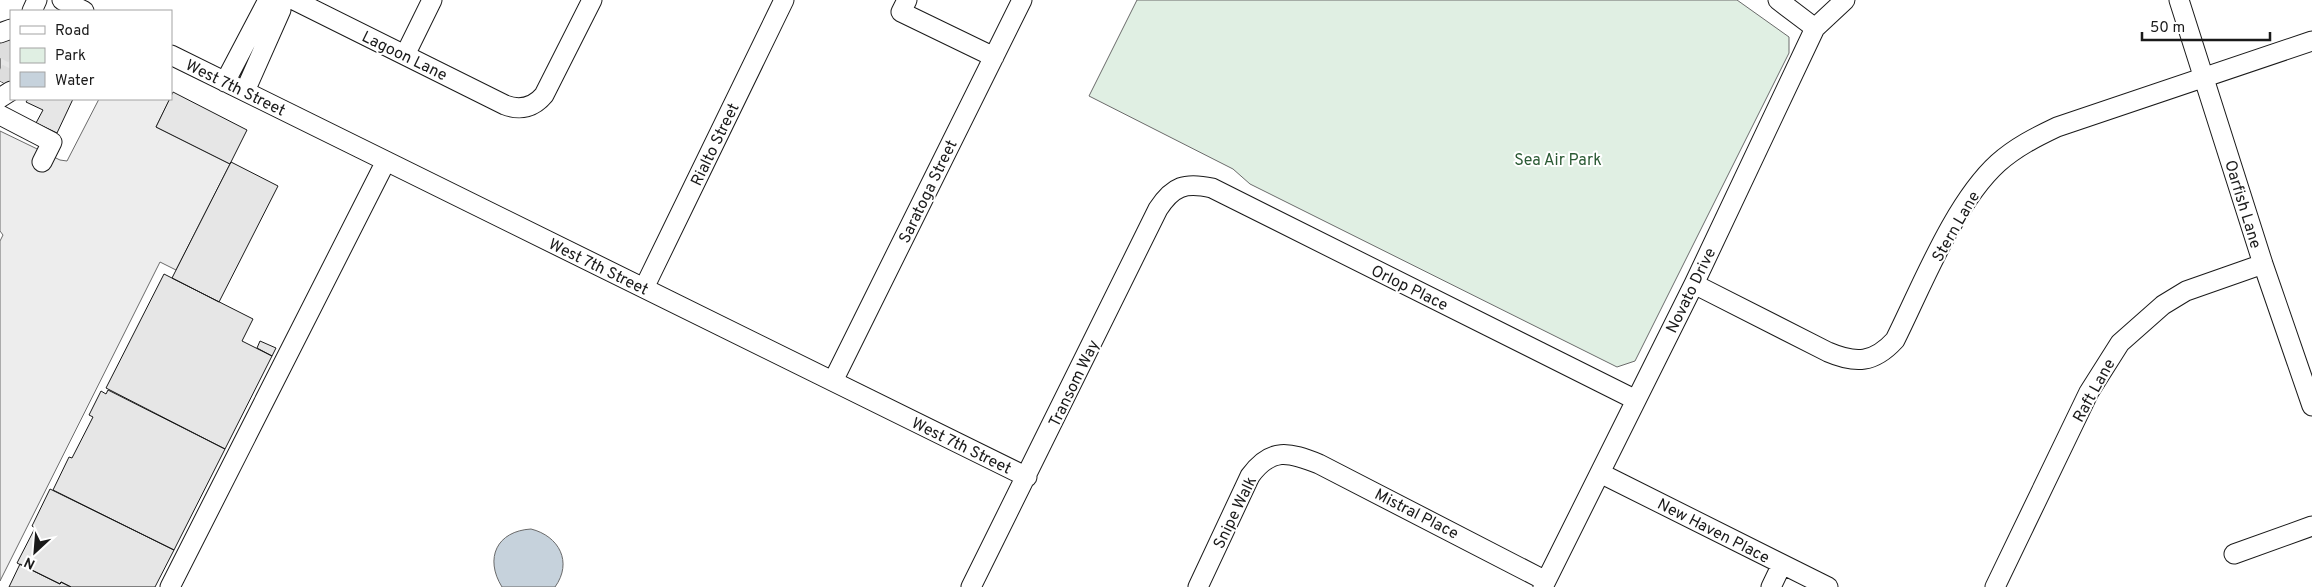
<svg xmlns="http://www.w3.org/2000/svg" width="2312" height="587" viewBox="0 0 2312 587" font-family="Overpass,sans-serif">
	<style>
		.green { fill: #e0efe3; stroke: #6a6a6a }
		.parking { fill: #ededed; stroke: #6a6a6a }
		.water { fill: #c6d2dc; stroke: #6a6a6a }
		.building { fill: #e6e6e6; stroke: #1a1a1a }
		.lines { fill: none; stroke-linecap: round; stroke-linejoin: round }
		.minor-tunnel { stroke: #ddd; stroke-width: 19; stroke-dasharray: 19 9; stroke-linecap: butt }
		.minor-casing { stroke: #1a1a1a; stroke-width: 21 }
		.minor { stroke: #fff; stroke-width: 19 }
		.labels { text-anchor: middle; stroke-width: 4; stroke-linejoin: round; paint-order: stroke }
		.street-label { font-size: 16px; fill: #1a1a1a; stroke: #fff }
		.park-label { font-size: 16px; fill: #2b5a34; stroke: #fff }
	</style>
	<rect width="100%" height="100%" fill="#fff"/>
	<path class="green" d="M1137,0H1737L1789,37V53L1635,361L1617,367L1250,184L1233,169L1089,96Z"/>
	<path class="parking" d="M99,99H170L156,127L230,164L176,270L160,262L0,581V241L3,235L0,231V131L60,160L67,161Z"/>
	<path class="water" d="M531,529C559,536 573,562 555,587H502C484,558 497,531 531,529Z"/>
	<path class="building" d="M0,36L11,41V87L0,81Z
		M173,92L247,130L230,164L156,127Z
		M28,99H73L57,133L36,123L43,110L26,102Z
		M231,162L278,186L219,302L172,278Z
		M164,274L253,319L242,341L272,356L225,449L106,388Z
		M260,341L276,348L272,356L257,348Z
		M108,390L225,449L174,550L53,490L69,457L72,458L93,417L89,415L101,391L106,394Z
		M50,489L174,550L155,587H71L61,582L60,584L17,563L35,528L32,526Z
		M20,564L60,584L61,582L71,587H9Z"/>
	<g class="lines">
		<path class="minor-tunnel" d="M0,58L9,40
			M4,83L11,69"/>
		<defs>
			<path id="minor" d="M62,0L84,11
				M294,0L505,105C521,111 534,107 544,95L592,0
				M907,0L901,12L994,57
				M1778,0L1815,28
				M2179,0L2263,264L2312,406
				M32,11L37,0
				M0,33L11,29
				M171,55L1027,477
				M405,55L432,0
				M225,82L268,0
				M245,91L281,10L280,0
				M0,98L11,91
				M0,115L52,142L42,162
				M1694,284L1828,352C1856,364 1874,363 1895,340C1922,286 1954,203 1998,163C2016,147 2036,137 2057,127L2312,41
				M644,288L784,0
				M833,381L1022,0
				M1600,473L1828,587
				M2234,554L2312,526
				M170,587L386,161
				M971,587L1158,209C1173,186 1185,182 1212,188L1636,400
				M1198,587L1250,476C1271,447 1289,452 1319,464L1546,581
				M1543,587L1694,284L1815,28L1845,0
				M1771,587L1782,564
				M1995,587L2089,392L2120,343L2163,305L2186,291L2263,264"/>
		</defs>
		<use href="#minor" class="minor-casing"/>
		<use href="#minor" class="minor"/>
	</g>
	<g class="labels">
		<g class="street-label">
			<text transform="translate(405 55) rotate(26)" y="6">Lagoon Lane</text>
			<text transform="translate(236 87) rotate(26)" y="6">West 7th Street</text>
			<text transform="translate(714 144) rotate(-64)" y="6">Rialto Street</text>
			<text transform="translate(927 191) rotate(-64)" y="6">Saratoga Street</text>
			<text transform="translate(2244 204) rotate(73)" y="6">Oarfish Lane</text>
			<text transform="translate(1955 226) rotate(-60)" y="6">Stern Lane</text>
			<text transform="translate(599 266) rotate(26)" y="6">West 7th Street</text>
			<text transform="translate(1410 287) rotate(26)" y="6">Orlop Place</text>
			<text transform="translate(1690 290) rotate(-64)" y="6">Novato Drive</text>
			<text transform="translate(1073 383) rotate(-64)" y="6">Transom Way</text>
			<text transform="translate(2093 390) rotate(-61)" y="6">Raft Lane</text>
			<text transform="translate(962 445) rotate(26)" y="6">West 7th Street</text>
			<text transform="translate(1234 512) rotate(-64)" y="6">Snipe Walk</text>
			<text transform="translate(1417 513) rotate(27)" y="6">Mistral Place</text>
			<text transform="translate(1714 530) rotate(27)" y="6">New Haven Place</text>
		</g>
		<g class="park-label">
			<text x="1558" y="165">Sea Air Park</text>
		</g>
	</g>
	<rect x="10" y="10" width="162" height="90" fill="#ffffff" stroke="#a3a3a3"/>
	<rect x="20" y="26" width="25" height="8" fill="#ffffff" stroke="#a3a3a3"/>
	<text x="55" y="35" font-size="15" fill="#1a1a1a">Road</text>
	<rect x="20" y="48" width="25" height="15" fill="#e0efe3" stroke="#a3a3a3"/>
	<text x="55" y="60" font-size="15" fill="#1a1a1a">Park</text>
	<rect x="20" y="72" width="25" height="15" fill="#c6d2dc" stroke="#a3a3a3"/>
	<text x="55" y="85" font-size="15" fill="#1a1a1a">Water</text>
	<g transform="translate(35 552) rotate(206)" stroke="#ffffff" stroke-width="4" paint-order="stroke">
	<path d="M0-4L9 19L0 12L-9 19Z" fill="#1a1a1a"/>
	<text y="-8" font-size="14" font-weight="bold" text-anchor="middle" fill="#1a1a1a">N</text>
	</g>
	<path d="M2142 32v8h128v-8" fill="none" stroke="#1a1a1a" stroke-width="2.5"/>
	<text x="2150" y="32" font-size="15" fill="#1a1a1a" stroke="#ffffff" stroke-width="4" paint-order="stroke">50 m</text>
</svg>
